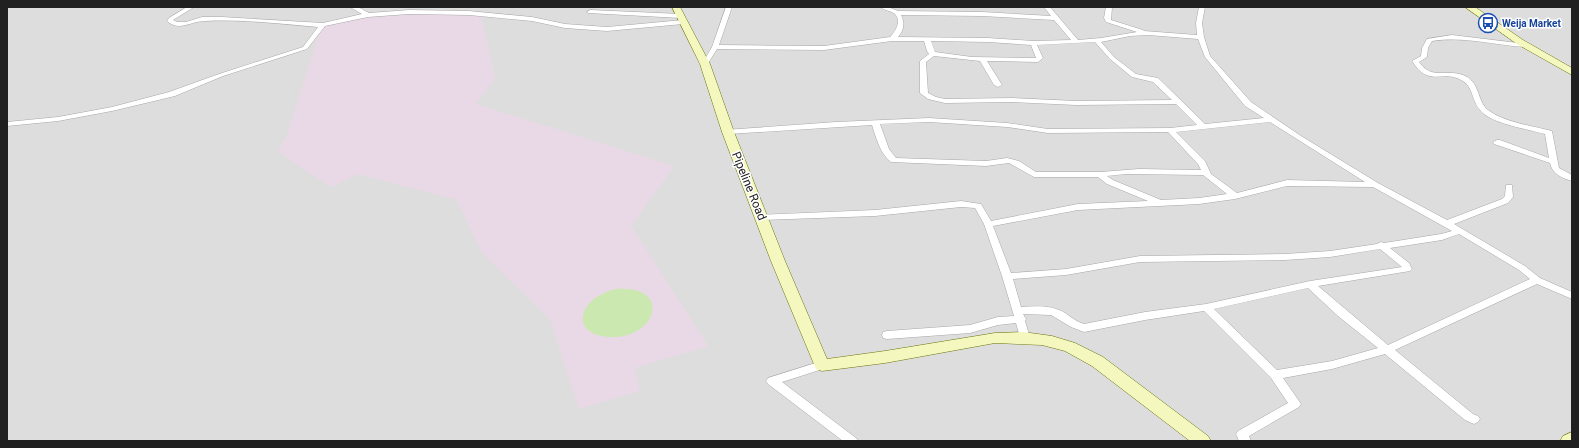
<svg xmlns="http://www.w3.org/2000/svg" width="1579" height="448" viewBox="0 0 1579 448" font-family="Roboto,sans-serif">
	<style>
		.residential { fill: #dedddd }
		.industrial { fill: #e9d9e6 }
		.grass { fill: #cbe8b0 }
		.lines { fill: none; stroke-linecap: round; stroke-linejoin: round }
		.street-casing { stroke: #a7a7a7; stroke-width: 1 }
		.secondary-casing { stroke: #69740a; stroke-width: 1 }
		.street { fill: #fff; fill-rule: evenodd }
		.secondary { fill: #f4f7be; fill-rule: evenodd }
		.labels { text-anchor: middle; stroke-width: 3; stroke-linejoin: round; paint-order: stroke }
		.far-transit-label { font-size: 10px; font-weight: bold; fill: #164399; stroke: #fff; text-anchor: start }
		.street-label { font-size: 12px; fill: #202020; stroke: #fff }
	</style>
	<rect width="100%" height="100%" fill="#f0ede7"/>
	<path class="residential" d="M7,7H1572V441H7Z"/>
	<path class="industrial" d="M447,13L481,16L495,78L476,104L674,166L631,226L708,346L634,368L640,391L579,409L550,319L482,253L457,200L358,174L331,187L278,152L287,135L322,25L367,17Z"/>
	<path class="grass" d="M616,289C671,284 659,337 612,337C569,337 576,298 616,289Z"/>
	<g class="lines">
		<defs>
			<path id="street" d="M187,7H194L173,20L177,22H186L202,17H222L323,23L362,14L350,7H358L369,13L409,10L469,11L532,17L565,24L607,27L683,20L686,22L683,24L607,31L565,28L532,21L469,15L409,14L368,17L325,26L307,49L223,76L175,96L112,111L58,121L7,126V122L58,117L112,107L169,92L219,74L303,47L318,27C281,24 242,19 205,21C191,21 179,32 167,21L169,18Z
				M726,7H732L719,45L824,46L890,37C895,32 902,21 895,14C891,11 884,10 880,7H888L898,11L982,12L1051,16L1044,7H1050L1078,40L1101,38L1137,32L1106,22L1104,18L1106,7H1112L1111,20L1143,30L1144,31L1197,35L1196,23L1199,7H1205L1202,23L1204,37L1210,56L1251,102L1301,136L1378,183L1447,220L1502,199L1505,196L1506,185H1512L1513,197L1508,203L1454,224L1525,266L1540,278L1572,292V299L1537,284L1395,350L1473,414L1478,416L1480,419L1478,422L1474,424L1465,420L1385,354L1332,369L1283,378L1301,404L1299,407L1249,436L1251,441H1239L1236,434L1238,431L1288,403L1271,378L1204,311L1145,320L1084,332L1071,327L1051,315L1023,314L1026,319L1025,321L1030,338L1029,341H1021L1016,323L998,325L970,333L887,339L883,338L882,335L883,332L887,331L970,325L998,317L1014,316L1002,276L984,224L975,208L961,207L875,216L762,220L758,217L759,215L875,210L961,201L981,204L991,221L1078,204L1148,201L1107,184L1098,177H1034L1009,163L986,166L891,162C880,154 876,137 872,125L728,134H725L724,132L725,130L836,122L929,118L1007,123L1048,129L1170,128L1197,125L1176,104L1076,105L1012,102L945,103L928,99L920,93V61L929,54L927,51L924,41H892L824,50L717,49L707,65H703L702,64L712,47ZM901,15L982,16L1054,20L1071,40L1033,41L988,38L898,37C904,30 905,23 901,15ZM1148,35L1198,39L1205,57L1245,106L1264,118L1205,124L1158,78L1136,74L1114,57L1101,42L1130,36ZM931,41L988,42L1031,45L1036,58L972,57L935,52ZM1095,42L1110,59L1132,77L1153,82L1172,100L1076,101L1012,98L945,99L936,97L928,93L926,62L934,56L980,61L994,85L998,87L1002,85L987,61L1038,62L1043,58L1037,45ZM929,122L1007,127L1048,133L1168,132L1198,164L1201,170L1139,169L1100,172H1036L1019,161L1007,158L986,161L896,158L889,149L880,124ZM1270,122L1365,182L1287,180L1237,193L1211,174L1205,161L1176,132ZM1126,174L1203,175L1227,194L1199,198L1161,200L1113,180L1107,176ZM1287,186L1373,187L1452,231L1441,234L1384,243L1381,242L1377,244L1330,251L1285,254L1140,256L1066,269L1011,273L993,226L1078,210L1199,204L1235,199ZM1459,234L1519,270L1530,279L1388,345L1318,286L1410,271L1412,269L1409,263L1390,248L1442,240ZM1380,249L1402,267L1310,281L1206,304L1145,312L1084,324C1077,322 1071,317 1065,313C1052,305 1036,306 1021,307L1013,279L1066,275L1140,262L1285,260L1330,257ZM1308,288L1338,316L1378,348L1332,361L1277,370L1214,309Z
				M590,10L681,14L684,16L681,18L588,13L587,12Z
				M1452,35L1527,44L1528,45L1525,47C1494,45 1463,36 1432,41L1428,48L1427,57L1419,62C1431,80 1446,69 1463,75C1481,82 1476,100 1488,110C1503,122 1533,126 1552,131L1559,168L1572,175V181C1562,178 1552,174 1550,163L1494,144L1493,142L1497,140H1500L1549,158L1545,134C1528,129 1491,124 1480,110C1472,101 1473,87 1463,81C1442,68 1430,89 1412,61L1421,56L1422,48L1427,39Z
				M822,361L826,362L827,365L826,368L782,382L856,438L858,441H843L768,384L766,381L768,378Z"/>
			<path id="secondary" d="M672,7H680L710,64L734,132L785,261L827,359L885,351L995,333L1023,332L1052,336L1075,343L1103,357L1208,436L1211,441H1190L1092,366L1065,351L1042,345L995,343L885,363L822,371L816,369L771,261L722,132L700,64Z
				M1465,7H1475L1523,40L1572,68V75L1517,44Z
				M1572,432V441H1560L1563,436Z"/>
		</defs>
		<use href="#street" class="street-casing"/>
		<use href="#secondary" class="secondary-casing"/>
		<use href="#street" class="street"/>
		<use href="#secondary" class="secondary"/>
	</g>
	<defs>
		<symbol id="bus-ring" viewBox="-11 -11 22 22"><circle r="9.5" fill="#fff" stroke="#1a4fb4" stroke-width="1.5"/><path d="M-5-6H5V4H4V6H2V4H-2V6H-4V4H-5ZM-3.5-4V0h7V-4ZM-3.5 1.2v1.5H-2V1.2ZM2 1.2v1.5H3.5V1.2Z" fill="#1a4fb4"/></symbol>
	</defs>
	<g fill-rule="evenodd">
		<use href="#bus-ring" x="1477" y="12" width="22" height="22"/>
	</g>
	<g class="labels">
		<g class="far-transit-label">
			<text x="1502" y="27">Weija Market</text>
		</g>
		<g class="street-label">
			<text transform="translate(749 186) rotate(68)" y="4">Pipeline Road</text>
		</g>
	</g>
	<rect width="1579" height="448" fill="none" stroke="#202020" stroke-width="16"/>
</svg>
